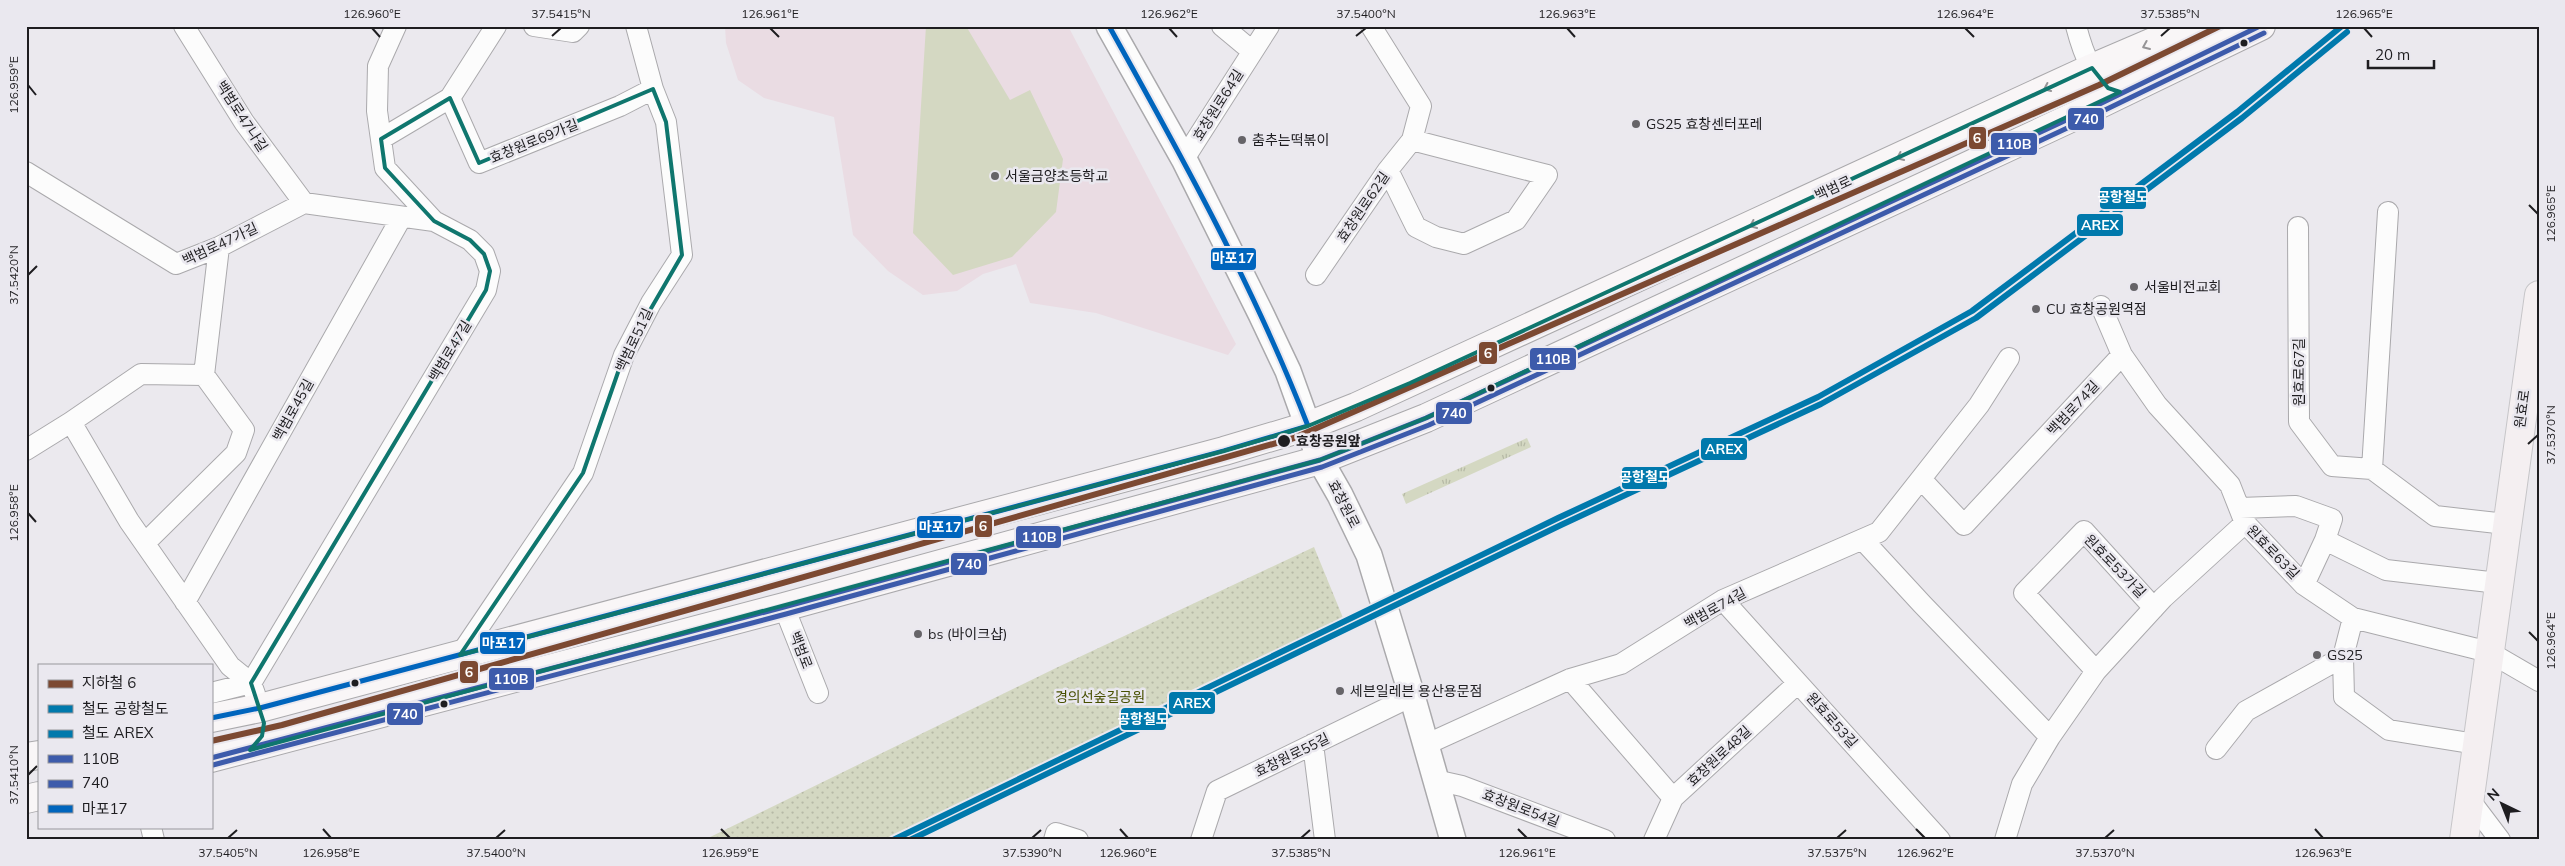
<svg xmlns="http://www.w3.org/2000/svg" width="2565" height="866" viewBox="0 0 2565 866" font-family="Mulish,'Noto Sans KR',sans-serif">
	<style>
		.education { fill: #eadce3 }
		.grass { fill: url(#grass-tufts) }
		.park { fill: url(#park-dots) }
		.pitch { fill: #d4d8c2 }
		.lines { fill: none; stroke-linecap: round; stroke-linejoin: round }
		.minor-casing { stroke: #aaa9ac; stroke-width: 22 }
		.tertiary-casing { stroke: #aaa9ac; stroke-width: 28 }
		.secondary-casing { stroke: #aaa9ac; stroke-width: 30 }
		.primary-casing { stroke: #c6c5c8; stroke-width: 30 }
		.minor { stroke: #fcfcfc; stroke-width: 20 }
		.tertiary { stroke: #fcfcfc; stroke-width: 25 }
		.secondary { stroke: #f9f6f7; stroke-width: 28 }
		.primary { stroke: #f4eff1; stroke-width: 28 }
		.bus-1-casing { stroke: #eae8ef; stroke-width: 9 }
		.bus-2-casing { stroke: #eae8ef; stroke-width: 9 }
		.bus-3-casing { stroke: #eae8ef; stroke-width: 9 }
		.bus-1 { stroke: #3d5bab; stroke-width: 5 }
		.bus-2 { stroke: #3d5bab; stroke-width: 5 }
		.bus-3 { stroke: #0065bd; stroke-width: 5 }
		.rail-1-casing { stroke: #eae8ef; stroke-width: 10 }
		.rail-2-casing { stroke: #eae8ef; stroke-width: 10 }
		.rail-1 { stroke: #0079ac; stroke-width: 6 }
		.rail-2 { stroke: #0079ac; stroke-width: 6 }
		.metro-1-casing { stroke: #eae8ef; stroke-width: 10 }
		.metro-1 { stroke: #7c4932; stroke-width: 6 }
		.oneway { stroke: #969496 }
		.marked { fill: none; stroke: #0f766e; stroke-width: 4; stroke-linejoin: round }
		.ticks { fill: none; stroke: #1e1d20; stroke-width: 2 }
		.bus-dot { fill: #1e1d20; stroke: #eae8ef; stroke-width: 2 }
		.poi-dot { fill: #666468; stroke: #eae8ef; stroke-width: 2 }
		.labels { text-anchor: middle; stroke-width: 5; stroke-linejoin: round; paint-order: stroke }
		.street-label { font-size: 14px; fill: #1e1d20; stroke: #eae8ef }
		.poi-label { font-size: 14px; fill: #1e1d20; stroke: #eae8ef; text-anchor: start }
		.stop-label { font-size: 14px; font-weight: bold; fill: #1e1d20; stroke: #eae8ef; text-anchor: start }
		.park-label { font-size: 14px; fill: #474f00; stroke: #eae8ef }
		.line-badge { stroke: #eae8ef; stroke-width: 2 }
		.badge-label { font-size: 14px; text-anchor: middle; font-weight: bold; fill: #fff }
		.neatline { fill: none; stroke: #1e1d20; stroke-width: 2 }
		.ticks-label { font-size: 12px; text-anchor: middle; fill: #1e1d20 }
	</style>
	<defs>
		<pattern id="grass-tufts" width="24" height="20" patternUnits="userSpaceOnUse" patternTransform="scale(1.25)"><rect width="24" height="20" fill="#d4d8c2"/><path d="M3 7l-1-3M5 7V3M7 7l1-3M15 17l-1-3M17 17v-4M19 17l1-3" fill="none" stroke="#b6b9a6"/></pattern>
		<pattern id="park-dots" width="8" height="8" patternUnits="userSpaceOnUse" patternTransform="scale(1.25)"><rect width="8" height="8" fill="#d4d8c2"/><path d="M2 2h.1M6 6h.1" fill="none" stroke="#b6b9a6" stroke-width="1.8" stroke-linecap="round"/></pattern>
	</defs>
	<rect width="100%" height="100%" fill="#ebe9ee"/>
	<path class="education" d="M725,26H1068L1236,344L1228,355L1096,313L1030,303L1016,264L983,274L957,291L923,295L888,271L853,235L834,117L764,98L738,80L726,43Z"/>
	<path class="grass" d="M1527,438L1531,447L1406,504L1402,494Z"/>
	<path class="park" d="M1314,547L1348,630L905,840H704L1058,667Z"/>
	<path class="pitch" d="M926,26H966L1010,100L1030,90L1063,159L1056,212L1012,257L953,275L913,233Z"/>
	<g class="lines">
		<defs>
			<path id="minor" d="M184,26L244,122L304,203
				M534,26L573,32L579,26
				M1222,26L1252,51
				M2076,26C2083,53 2093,83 2120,92
				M450,98L479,163L620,106L653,89
				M381,139L450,98L496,26
				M1184,159L1269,26
				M1388,170L1416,227L1436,237L1464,244L1516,220L1547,175L1412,140
				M26,172L176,264L219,247L304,203L434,221
				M2298,227L2299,422L2332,466L2372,469L2388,212
				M1316,275L1388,170L1412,140L1421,106L1371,26
				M2101,306L2122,355L2157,405L2230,485L2245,523L2304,585L2353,618L2489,652L2539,681
				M204,375L219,247
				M71,422L129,521L230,666L251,683L255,694
				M26,450L71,422L141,374L204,375L244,430L236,453L145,543
				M2372,469L2435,516L2506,524
				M1921,479L1964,525L2122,355
				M2240,508L2296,506L2332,519L2325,540L2304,585
				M1863,540L1922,604L2050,737
				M2325,540L2386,570L2498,583
				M1723,600L1940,840
				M185,602L401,218
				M784,607L818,693
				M2353,618L2343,657L2344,697L2389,730L2476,744
				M460,655L583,473L624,355L651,303L682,255L666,122L653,89L636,26
				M2096,671L2024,593L2084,531L2154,608
				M1570,679L1673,798
				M251,683L486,290L490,271L484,254L470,240L434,221L385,168L377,111L378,66L396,26
				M211,693L251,683
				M1313,744L1325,840
				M1425,745L1570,679L1621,664L1723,600L1879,532L1979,405L2009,358
				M2216,749L2246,711L2343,657
				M1435,780L1462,786L1605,840
				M2469,799L2500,840
				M151,827L154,840
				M1054,840L1056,833L1078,840
				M1201,840L1217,791L1412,696
				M1654,840L1673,798L1798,683
				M2005,840L2022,784L2050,737L2096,671L2163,598L2245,523"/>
			<path id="tertiary" d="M1109,26L1184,159L1261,314L1288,371L1320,460L1340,495L1369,555L1412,696L1453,840"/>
			<path id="secondary" d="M211,718L260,708L1224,451L1308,426L1356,407L2092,68L2190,26
				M26,757L39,755
				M211,758L784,607L1320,460L1426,418L2075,116L2261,26
				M26,799L39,796"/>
			<path id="primary" d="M2464,840L2539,295"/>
		</defs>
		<use href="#minor" class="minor-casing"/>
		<use href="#tertiary" class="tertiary-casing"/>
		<use href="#secondary" class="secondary-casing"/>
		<use href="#primary" class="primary-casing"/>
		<use href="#minor" class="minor"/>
		<use href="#tertiary" class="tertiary"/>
		<use href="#secondary" class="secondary"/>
		<use href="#primary" class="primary"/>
		<defs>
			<path id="bus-1" d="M211,758L784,607L1320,460L1426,418L2075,116L2260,26"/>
			<path id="bus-2" d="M213,765L786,614L1322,467L1429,425L2078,123L2264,33"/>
			<path id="bus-3" d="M211,718L260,708L1224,451L1308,426C1254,287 1182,157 1109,26"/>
		</defs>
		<use href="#bus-1" class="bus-1-casing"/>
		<use href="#bus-2" class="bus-2-casing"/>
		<use href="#bus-3" class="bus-3-casing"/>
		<use href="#bus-1" class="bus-1"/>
		<use href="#bus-2" class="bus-2"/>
		<use href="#bus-3" class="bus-3"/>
		<defs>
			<path id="rail-1" d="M893,840L1558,518L1818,397L1972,311L2237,112L2342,26"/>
			<path id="rail-2" d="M910,840L1561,525L1821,404L1976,318L2242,118L2347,32"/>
		</defs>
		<use href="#rail-1" class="rail-1-casing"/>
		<use href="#rail-2" class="rail-2-casing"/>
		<use href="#rail-1" class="rail-1"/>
		<use href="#rail-2" class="rail-2"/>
		<defs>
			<path id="metro-1" d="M211,741L282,725L1294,438L2099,85L2220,26"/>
		</defs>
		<use href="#metro-1" class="metro-1-casing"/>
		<use href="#metro-1" class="metro-1"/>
	</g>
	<defs><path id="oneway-chevron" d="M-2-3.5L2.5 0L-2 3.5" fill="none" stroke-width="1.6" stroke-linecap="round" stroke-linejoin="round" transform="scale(1.25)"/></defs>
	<g class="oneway">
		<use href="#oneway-chevron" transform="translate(2146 46) rotate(157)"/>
		<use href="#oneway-chevron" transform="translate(2047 88) rotate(155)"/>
		<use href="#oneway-chevron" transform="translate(1900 157) rotate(155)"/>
		<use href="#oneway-chevron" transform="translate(1753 225) rotate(155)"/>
	</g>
	<path class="marked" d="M2092,68L2108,88L2120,92L1426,418L1320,460L250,750L262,736L264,723L251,683L486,290L490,271L484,254L470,240L434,221L385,168L381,139L450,98L479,163L653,89L666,122L682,255L624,355L583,473L460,655L1224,451L1308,426L1410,383Z"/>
	<path class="ticks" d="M372,28L380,37M770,28L779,37M1169,28L1177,37M1567,28L1575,37M1965,28L1974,37M2364,28L2372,37M552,36L561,28M1356,36L1366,28M2161,36L2170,28M28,85L36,95M2529,205L2538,214M28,275L37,266M2528,444L2538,435M28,513L36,522M2529,632L2538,641M28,775L37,766M323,829L331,838M721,829L730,838M1120,829L1128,838M1518,829L1527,838M1916,829L1925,838M2315,829L2323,838M228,838L237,830M496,838L505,830M1032,838L1041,830M1301,838L1310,830M1837,838L1846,830M2105,838L2114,830"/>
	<g class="bus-dot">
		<circle cx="2244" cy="43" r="4.5"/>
		<circle cx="1491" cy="388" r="4.5"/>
		<circle cx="1284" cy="441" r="7"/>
		<circle cx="355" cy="683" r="4.5"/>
		<circle cx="444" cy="704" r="4.5"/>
	</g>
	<g class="poi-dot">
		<circle cx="1636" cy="124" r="5"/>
		<circle cx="1242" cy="140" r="5"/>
		<circle cx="995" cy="176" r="5"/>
		<circle cx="2134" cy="287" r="5"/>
		<circle cx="2036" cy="309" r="5"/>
		<circle cx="918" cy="634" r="5"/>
		<circle cx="2317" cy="655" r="5"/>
		<circle cx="1340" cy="691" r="5"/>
	</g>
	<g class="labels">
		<g class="street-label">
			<text transform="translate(1218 105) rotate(-58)" y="5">효창원로64길</text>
			<text transform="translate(242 116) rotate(57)" y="5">백범로47나길</text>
			<text transform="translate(534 141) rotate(-22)" y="5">효창원로69가길</text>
			<text transform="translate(1833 188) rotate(-25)" y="5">백범로</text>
			<text transform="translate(1363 207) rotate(-56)" y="5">효창원로62길</text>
			<text transform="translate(220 244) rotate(-25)" y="5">백범로47가길</text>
			<text transform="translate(634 340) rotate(-65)" y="5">백범로51길</text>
			<text transform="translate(450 351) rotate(-59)" y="5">백범로47길</text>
			<text transform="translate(2299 372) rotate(-90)" y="5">원효로67길</text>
			<text transform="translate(2073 408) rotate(-47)" y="5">백범로74길</text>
			<text transform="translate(2522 409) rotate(-82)" y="5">원효로</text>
			<text transform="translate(293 410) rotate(-61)" y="5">백범로45길</text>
			<text transform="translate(1344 504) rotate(63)" y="5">효창원로</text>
			<text transform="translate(2273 552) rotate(46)" y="5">원효로63길</text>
			<text transform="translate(2115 566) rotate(46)" y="5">원효로53가길</text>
			<text transform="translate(1715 608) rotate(-29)" y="5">백범로74길</text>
			<text transform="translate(801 650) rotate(69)" y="5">백범로</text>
			<text transform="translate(1832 720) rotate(48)" y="5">원효로53길</text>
			<text transform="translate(1292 755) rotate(-26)" y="5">효창원로55길</text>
			<text transform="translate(1719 756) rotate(-43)" y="5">효창원로48길</text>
			<text transform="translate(1521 808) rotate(21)" y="5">효창원로54길</text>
		</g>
		<g class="poi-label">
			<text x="1646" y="129">GS25 효창센터포레</text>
			<text x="1252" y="145">춤추는떡볶이</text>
			<text x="1005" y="181">서울금양초등학교</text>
			<text x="2144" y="292">서울비전교회</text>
			<text x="2046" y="314">CU 효창공원역점</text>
			<text x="928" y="639">bs (바이크샵)</text>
			<text x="2327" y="660">GS25</text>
			<text x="1350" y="696">세븐일레븐 용산용문점</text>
		</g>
		<g class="stop-label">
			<text x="1296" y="446">효창공원앞</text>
		</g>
		<g class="park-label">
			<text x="1100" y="702">경의선숲길공원</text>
		</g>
	</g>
	<g class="line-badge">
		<rect x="2067" y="107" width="38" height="24" rx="5" fill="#3d5bab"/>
		<rect x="1968" y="126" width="19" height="24" rx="5" fill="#7c4932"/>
		<rect x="1990" y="132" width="48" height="24" rx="5" fill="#3d5bab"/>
		<rect x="2099" y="186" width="48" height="24" rx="5" fill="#0079ac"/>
		<rect x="2076" y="213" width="48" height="24" rx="5" fill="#0079ac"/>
		<rect x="1210" y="247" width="47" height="24" rx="5" fill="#0065bd"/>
		<rect x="1478" y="341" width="20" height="24" rx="5" fill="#7c4932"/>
		<rect x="1529" y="347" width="48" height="24" rx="5" fill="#3d5bab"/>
		<rect x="1435" y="401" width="38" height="24" rx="5" fill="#3d5bab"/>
		<rect x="1700" y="437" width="48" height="24" rx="5" fill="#0079ac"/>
		<rect x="1621" y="466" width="47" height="24" rx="5" fill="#0079ac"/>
		<rect x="974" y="514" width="19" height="24" rx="5" fill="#7c4932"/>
		<rect x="916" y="515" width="48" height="24" rx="5" fill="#0065bd"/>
		<rect x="1015" y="525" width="47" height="24" rx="5" fill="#3d5bab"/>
		<rect x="950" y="552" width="38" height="24" rx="5" fill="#3d5bab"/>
		<rect x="479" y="631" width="47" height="24" rx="5" fill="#0065bd"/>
		<rect x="459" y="660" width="20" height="24" rx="5" fill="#7c4932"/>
		<rect x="488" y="667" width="47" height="24" rx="5" fill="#3d5bab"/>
		<rect x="1168" y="691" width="48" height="24" rx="5" fill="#0079ac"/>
		<rect x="386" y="702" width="38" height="24" rx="5" fill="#3d5bab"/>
		<rect x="1120" y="707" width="47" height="24" rx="5" fill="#0079ac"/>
	</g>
	<g class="badge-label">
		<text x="2086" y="124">740</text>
		<text x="1977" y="143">6</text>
		<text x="2014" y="149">110B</text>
		<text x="2123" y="202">공항철도</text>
		<text x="2100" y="230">AREX</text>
		<text x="1233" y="263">마포17</text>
		<text x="1488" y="358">6</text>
		<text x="1553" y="364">110B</text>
		<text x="1454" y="418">740</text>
		<text x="1724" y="454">AREX</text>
		<text x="1645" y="482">공항철도</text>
		<text x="983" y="531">6</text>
		<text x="940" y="532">마포17</text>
		<text x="1039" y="542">110B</text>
		<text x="969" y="569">740</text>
		<text x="503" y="648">마포17</text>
		<text x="469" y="677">6</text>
		<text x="511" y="684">110B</text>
		<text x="1192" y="708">AREX</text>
		<text x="405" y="719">740</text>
		<text x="1143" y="724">공항철도</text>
	</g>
	<rect width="2565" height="866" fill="none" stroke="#eae8ef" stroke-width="55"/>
	<rect x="38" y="664" width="175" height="165" fill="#eae8ef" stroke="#98979c"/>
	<rect x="48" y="680" width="25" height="8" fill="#7c4932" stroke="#98979c"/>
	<text x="82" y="688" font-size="15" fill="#1e1d20">지하철 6</text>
	<rect x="48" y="705" width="25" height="8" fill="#0079ac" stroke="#98979c"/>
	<text x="82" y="714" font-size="15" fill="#1e1d20">철도 공항철도</text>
	<rect x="48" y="730" width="25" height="8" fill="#0079ac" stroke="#98979c"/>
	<text x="82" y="738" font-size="15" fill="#1e1d20">철도 AREX</text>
	<rect x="48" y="755" width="25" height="8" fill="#3d5bab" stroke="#98979c"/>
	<text x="82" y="764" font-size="15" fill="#1e1d20">110B</text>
	<rect x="48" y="780" width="25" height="8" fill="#3d5bab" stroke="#98979c"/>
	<text x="82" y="788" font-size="15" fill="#1e1d20">740</text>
	<rect x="48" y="805" width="25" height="8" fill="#0065bd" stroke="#98979c"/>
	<text x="82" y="814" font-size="15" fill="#1e1d20">마포17</text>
	<g transform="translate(2502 804) rotate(317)" stroke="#eae8ef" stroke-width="4" paint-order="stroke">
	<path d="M0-4L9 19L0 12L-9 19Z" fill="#1e1d20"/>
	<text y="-8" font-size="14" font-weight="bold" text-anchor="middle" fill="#1e1d20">N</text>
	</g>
	<path d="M2368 60v8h66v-8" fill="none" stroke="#1e1d20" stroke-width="2.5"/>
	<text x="2375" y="60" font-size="15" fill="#1e1d20" stroke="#eae8ef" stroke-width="4" paint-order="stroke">20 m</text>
	<rect x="28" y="28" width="2510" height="810" class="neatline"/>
	<g class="ticks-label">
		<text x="372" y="18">126.960°E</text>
		<text x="561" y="18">37.5415°N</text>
		<text x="770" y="18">126.961°E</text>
		<text x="1169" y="18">126.962°E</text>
		<text x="1366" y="18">37.5400°N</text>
		<text x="1567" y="18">126.963°E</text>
		<text x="1965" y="18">126.964°E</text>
		<text x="2170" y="18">37.5385°N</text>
		<text x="2364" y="18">126.965°E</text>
		<text transform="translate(14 85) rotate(-90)" y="4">126.959°E</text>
		<text transform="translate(2551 214) rotate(-90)" y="4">126.965°E</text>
		<text transform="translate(14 275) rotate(-90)" y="4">37.5420°N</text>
		<text transform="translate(2551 435) rotate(-90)" y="4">37.5370°N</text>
		<text transform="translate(14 513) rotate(-90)" y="4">126.958°E</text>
		<text transform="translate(2551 641) rotate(-90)" y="4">126.964°E</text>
		<text transform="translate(14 775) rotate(-90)" y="4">37.5410°N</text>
		<text x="228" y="857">37.5405°N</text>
		<text x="331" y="857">126.958°E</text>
		<text x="496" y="857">37.5400°N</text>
		<text x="730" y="857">126.959°E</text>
		<text x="1032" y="857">37.5390°N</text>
		<text x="1128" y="857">126.960°E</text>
		<text x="1301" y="857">37.5385°N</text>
		<text x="1527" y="857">126.961°E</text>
		<text x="1837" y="857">37.5375°N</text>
		<text x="1925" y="857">126.962°E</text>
		<text x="2105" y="857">37.5370°N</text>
		<text x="2323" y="857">126.963°E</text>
	</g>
</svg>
